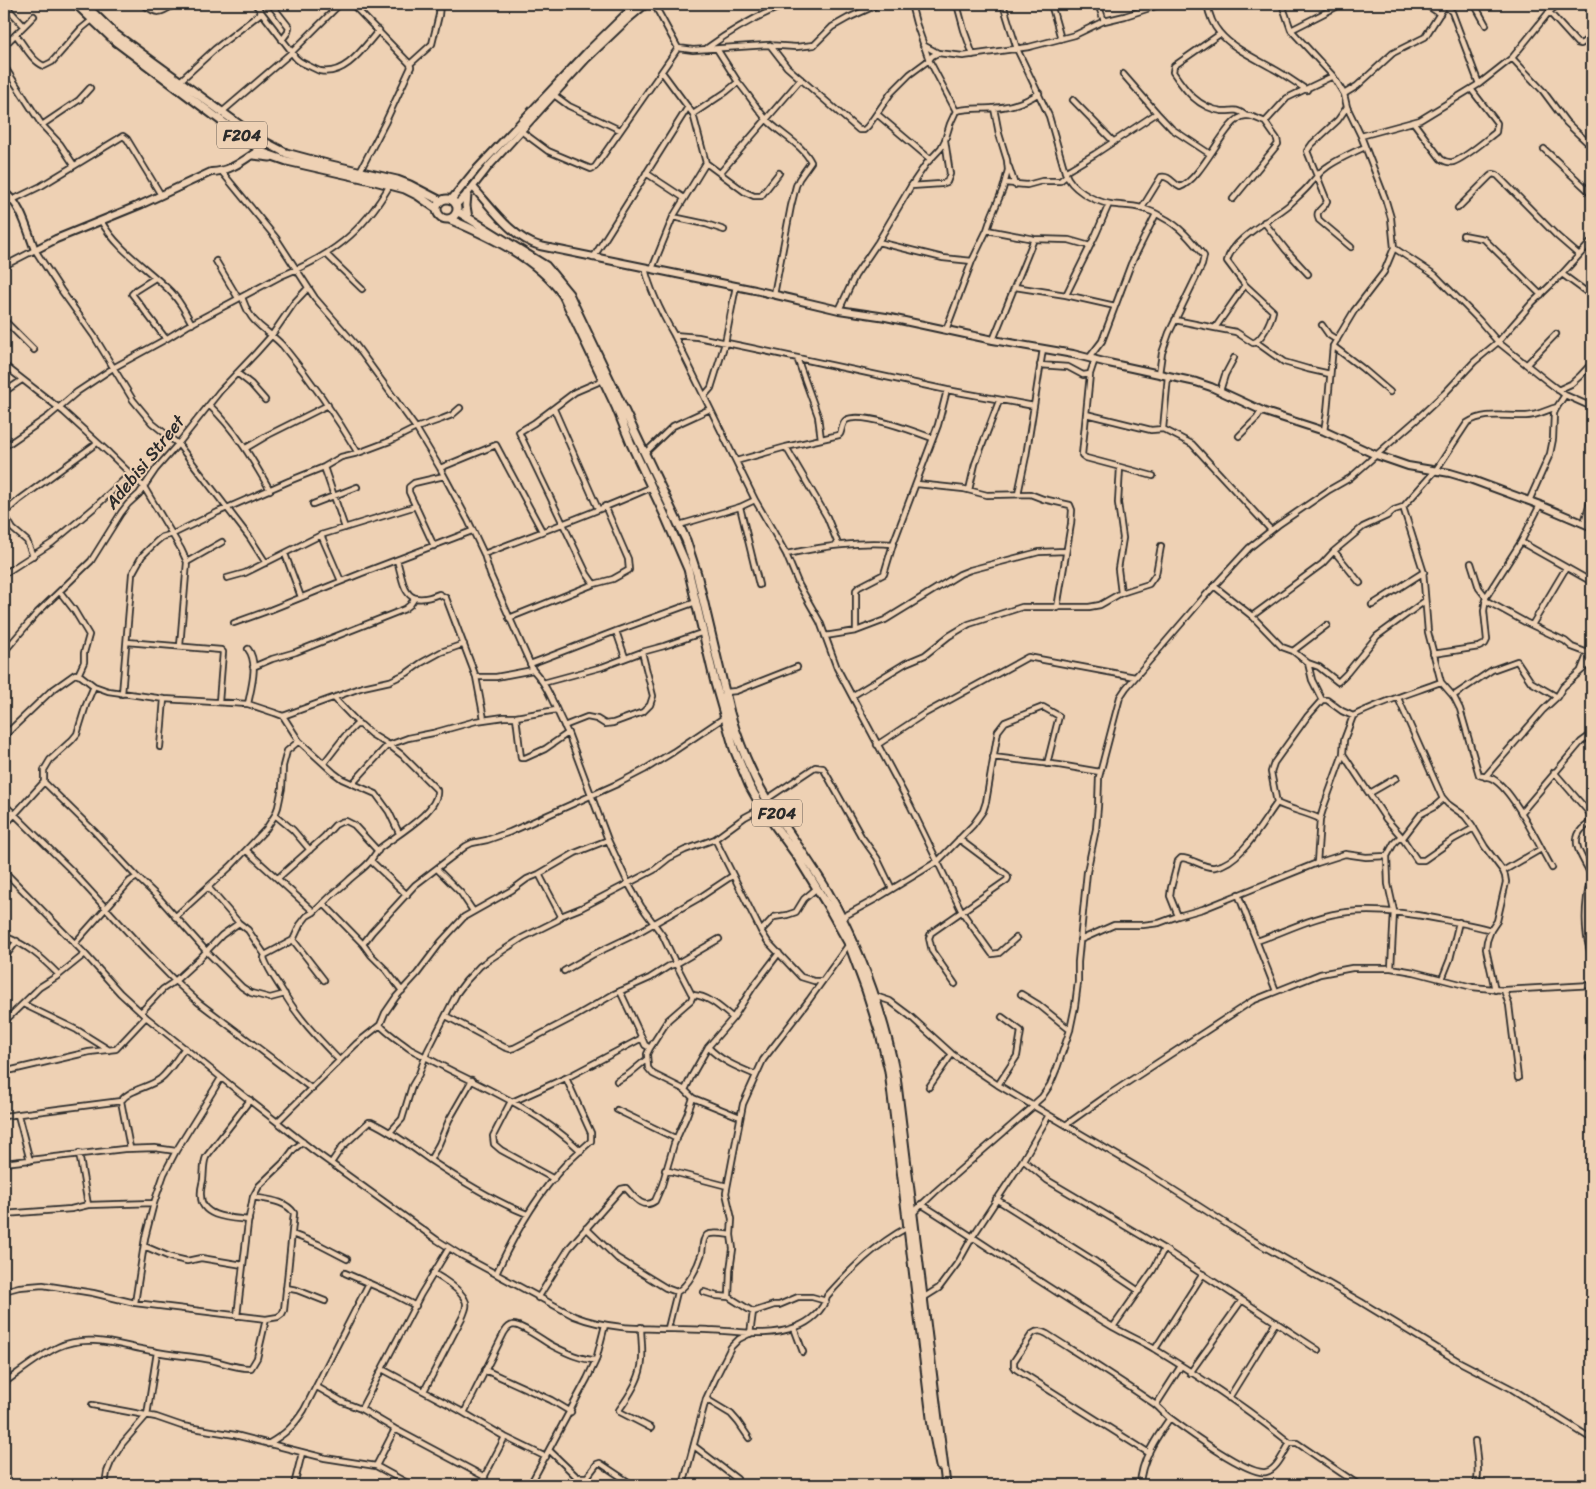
<svg xmlns="http://www.w3.org/2000/svg" width="1596" height="1489" viewBox="0 0 1596 1489" font-family="Sriracha,sans-serif">
	<style>
		.lines { fill: none; stroke-linecap: round; stroke-linejoin: round }
		.street-casing { stroke: #2b2b2b; stroke-width: 8 }
		.secondary-casing { stroke: #2b2b2b; stroke-width: 10 }
		.primary-casing { stroke: #2b2b2b; stroke-width: 11 }
		.street { stroke: #eed1b4; stroke-width: 4.5 }
		.secondary { stroke: #eed1b4; stroke-width: 6 }
		.primary { stroke: #eed1b4; stroke-width: 7 }
		.labels { text-anchor: middle; stroke-width: 4; stroke-linejoin: round; paint-order: stroke }
		.shield { fill: #eed1b4; stroke: #665d54; stroke-width: 1 }
		.shield-label { font-size: 16px; font-weight: bold; fill: #2b2b2b }
		.street-label { font-size: 18px; fill: #2b2b2b; stroke: #eed1b4 }
	</style>
	<rect width="100%" height="100%" fill="#eed1b4"/>
	<filter id="ink" filterUnits="userSpaceOnUse"><feTurbulence type="fractalNoise" baseFrequency=".02" numOctaves="2"/><feDisplacementMap in="SourceGraphic" scale="10" xChannelSelector="R" yChannelSelector="G"/><feConvolveMatrix kernelMatrix="1 2 1 2 8 2 1 2 1" color-interpolation-filters="sRGB"/></filter>
	<g filter="url(#ink)">
		<g class="lines">
			<defs>
				<path id="street" d="M4,4L24,26
					M143,4C157,15 160,14 175,4
					M255,4L292,52C295,60 302,63 309,66C313,68 317,70 320,71C346,76 364,47 379,30
					M271,4L289,27L288,32L282,40
					M352,4L410,64L411,67L385,123L360,171
					M654,4L678,48L693,50L767,45L796,47L814,45L832,27L848,18L879,4
					M911,4L916,23L929,60L956,111
					M957,4L964,30L973,55
					M1003,4L1017,49L1049,116L1065,172C1071,189 1093,201 1110,204C1121,206 1131,205 1141,208C1148,210 1156,213 1162,217C1180,226 1192,241 1204,256L1202,265L1169,333L1162,353L1159,374
					M1051,4L1061,39
					M1098,4L1104,21
					M1207,4C1209,14 1212,24 1219,32C1233,49 1255,58 1274,69C1285,75 1296,83 1307,90
					M1235,4H1236
					M1282,4L1291,30L1333,76L1344,94L1347,107L1361,136L1385,198L1391,218L1394,248L1384,272L1354,311L1333,346L1327,412L1324,431
					M1425,4L1440,14
					M1476,4V7L1486,25
					M1549,12L1577,43L1581,44L1592,36
					M1291,30L1342,4
					M1220,34L1174,66L1173,72C1185,90 1198,108 1222,111C1233,112 1234,107 1245,115
					M16,35C24,45 32,61 44,66L52,62L81,29L92,20
					M770,45L787,67L859,130H864L868,126L891,93L910,74L929,60L932,56L938,53
					M923,45L938,53L963,56L1029,47L1075,35L1104,21L1125,16L1162,4
					M4,46L34,16
					M707,48C732,30 760,14 788,4
					M717,49L738,82
					M1512,58L1543,91L1566,122L1587,142
					M410,64L432,44L439,15L440,4
					M4,66L42,125L60,144L74,165
					M662,72L693,114L706,163L745,192L754,196H761L779,173
					M1123,74L1157,113
					M180,81L215,49L261,13
					M1344,94L1357,86L1393,53L1425,37L1444,7H1447L1452,12L1479,84
					M554,95L569,106L620,130
					M1073,100L1114,142
					M1347,107L1338,120L1312,144L1307,151L1327,201C1324,210 1314,209 1319,220L1351,247
					M222,112L292,52L340,4
					M693,114L726,92L738,82C748,94 756,107 766,119C779,133 803,145 811,162L799,179L796,186L791,206L774,295
					M877,114L930,159
					M1414,123L1441,159C1444,161 1449,163 1453,162C1464,159 1487,139 1496,132L1497,123L1471,89
					M42,125L79,100L90,88
					M521,131L548,151L591,169L595,167L678,48
					M1361,136L1420,120L1479,84L1512,58L1549,12L1559,4
					M1544,149L1592,194
					M1009,167L1015,185
					M222,172L276,238L315,298L355,344L416,428L440,468L468,520L484,554L490,574L533,670C550,688 556,712 568,733L608,840L628,883L641,906L663,936L676,964L691,993L693,995C709,996 721,1008 733,1018
					M1065,172L1095,154L1157,113L1172,129L1210,154
					M646,173L684,198
					M720,173L801,79
					M1005,183L1027,185L1042,181H1060L1066,176
					M911,186L941,184L947,182L950,174L945,140
					M1233,199L1278,144L1277,139L1265,122
					M4,204L41,186L123,136L127,139L161,195
					M1142,208L1161,177C1169,175 1173,184 1180,187C1204,178 1226,116 1246,116C1252,115 1260,120 1265,122L1287,98L1333,76
					M1458,208L1490,176L1493,174L1497,175L1557,236L1579,255
					M673,217L706,224L724,230
					M101,221C117,249 144,266 167,288C178,298 185,311 192,324
					M1264,222L1286,250L1308,274
					M987,230L1034,239L1069,240L1090,246
					M1463,235L1484,239L1541,295
					M878,242L943,258L972,261
					M1394,248L1435,275L1479,320L1498,342L1548,382L1565,395L1592,407
					M326,254L362,289
					M593,258L688,107
					M216,261L238,298
					M4,266L35,250L61,290L94,336L133,400L152,423L178,444L250,538L266,563
					M645,268C650,291 662,314 674,335L755,500L772,529L786,554L799,585L820,622L837,668L910,805L962,912L992,954L999,953L1016,938
					M652,269L673,217L706,163
					M1562,274L1592,296
					M155,278L136,290L132,294L166,339
					M1015,287L1066,295L1115,306
					M1066,295L1096,234L1109,204
					M242,297C246,308 250,318 260,326C268,333 276,338 283,346C311,380 336,416 358,453
					M839,310L855,276L878,242L911,186L926,164L941,148L945,140L950,124L956,111C969,108 980,109 993,108C1009,107 1026,102 1039,93
					M4,320L34,350
					M1175,320L1215,328L1245,285L1227,261C1233,238 1271,220 1289,205C1296,198 1305,191 1311,183C1317,177 1319,172 1327,167C1338,159 1352,153 1365,147
					M1322,325L1329,335L1337,340
					M1215,328L1236,332L1253,343C1262,340 1271,321 1273,311L1245,285
					M946,330L972,261L987,230L992,215L1003,189L1008,170L1007,160L999,134L994,108
					M674,335L698,337L751,348L947,390L1034,406
					M993,340L1034,239
					M1256,342L1284,362L1308,369L1330,374
					M1333,346L1362,368L1390,392
					M797,358L818,416L821,439
					M1089,358L1102,341L1131,264L1156,214
					M1095,359L1090,374L1082,455L1086,458L1120,467L1118,503L1123,538L1118,569L1121,593
					M1527,364L1556,334
					M4,365L64,412L109,453L144,487L181,549L187,562L180,646
					M1040,365L1068,367L1083,375L1090,374
					M237,373L251,384L265,400
					M1558,390L1571,384L1580,376L1592,363
					M1220,391L1225,375L1234,358
					M4,392L22,380
					M704,396L711,388L716,372L725,343L736,286
					M209,405C235,429 253,460 270,490
					M554,409L598,509
					M1086,414L1151,430L1163,429L1192,444L1271,530
					M1163,429L1168,376
					M1239,436L1257,418L1262,410
					M4,447L49,416L77,392L113,368L166,339L187,326L281,276C331,256 362,233 390,185
					M786,447L827,517L838,544
					M246,448L268,435L328,405
					M645,453L673,426L710,409
					M736,461L786,447L839,435L840,434C842,430 842,423 846,420C862,411 916,432 932,438
					M324,467L345,528
					M1120,467L1153,476
					M440,468L496,445L542,531
					M917,484L964,489L987,495L1030,494L1043,499L1070,505L1072,510L1071,524L1057,608
					M969,490L975,464L999,401
					M1018,494L1026,456L1043,349
					M1529,501L1550,454L1553,439L1554,413L1557,407L1565,395
					M313,504L357,487
					M740,507L759,585
					M4,513L19,500L97,443
					M4,514L13,529L27,541L33,556
					M1584,523L1592,495
					M679,525L740,507L755,500
					M321,535L341,581
					M1521,542L1592,582
					M434,546L409,492V487L414,483L444,476
					M1334,551L1360,583
					M285,554L301,597
					M484,554C540,532 597,512 652,487
					M786,554C822,547 856,541 893,544
					M397,560C405,588 404,608 439,594L446,598L476,677H496L533,670
					M187,562L222,542
					M1471,563L1479,588L1486,597
					M4,574L52,543L95,507L130,474
					M227,578L245,573L321,535L416,506
					M594,584L587,574L519,432L534,423L575,392L603,380
					M1214,586L1252,616L1282,647L1293,651L1308,663L1319,667L1338,682L1347,673L1377,636L1425,601
					M60,592L74,610L89,635L84,653V662L78,675
					M1485,600L1525,622L1565,641L1572,647L1588,653
					M1372,605L1424,572
					M1252,616L1322,564L1334,551L1363,527L1387,516L1394,510L1403,507
					M509,618L594,584L613,579L629,570L628,559L605,506
					M234,623L270,610L362,573L472,531
					M1532,625L1566,568
					M616,631L625,657
					M856,631V590L859,587L884,574L893,544L938,425L947,390
					M825,636L856,631L885,620L960,574L970,570L1039,552L1066,551
					M127,642L221,650L223,652L219,702
					M248,649C259,663 251,688 248,704
					M1293,651L1327,625
					M4,652L37,613L91,561L121,513L128,504L139,494L156,469L178,444L220,391L256,353L272,335L294,303L308,288
					M1433,654L1479,647L1485,644L1487,640L1484,611L1486,597L1521,542L1540,505
					M1308,663L1312,680L1322,700H1327L1342,711L1353,716C1381,702 1411,693 1441,682
					M530,664L616,631L696,602
					M253,667L272,659L296,652L405,609L410,605L414,599
					M1581,670L1592,643
					M476,677L484,719
					M543,683L602,667L642,652L664,646L704,632
					M726,692L736,691L797,667
					M122,694L132,574L142,556L156,542L162,537L173,534L218,512L289,481L324,467L341,457L358,453L390,441L416,428L442,419L452,415L460,408
					M852,696L906,663L925,655L949,636L969,624L1022,607H1089L1100,605L1121,593L1149,584L1156,574L1161,546
					M1453,696L1492,670L1517,661L1531,682L1557,697
					M1398,698L1442,797L1448,804L1465,816L1472,825L1485,847L1503,871L1505,876L1506,882L1497,921L1491,930L1487,941L1486,949L1495,990
					M335,699L359,724
					M283,716L363,687L390,681L407,673L421,663L441,652L464,644
					M1353,716L1344,740L1343,754L1386,819L1401,836L1417,860H1424L1454,839L1474,828
					M516,717L521,758H525L545,749L568,733
					M564,726L587,717L597,719L605,724L613,723L643,712L650,705L653,696L642,652
					M4,736L51,691L75,674L81,676L94,686L108,691L164,699L248,704L275,713L283,716L299,741L334,773L342,779L376,794L389,812L399,833
					M877,745L924,714L1028,657L1135,677
					M160,747L164,699
					M993,757L1059,765L1100,772
					M1554,772L1592,816C1591,823 1587,825 1582,829C1569,843 1584,859 1590,873L1591,877C1586,897 1584,916 1587,937C1588,945 1591,952 1592,961
					M1485,777L1543,710L1557,697L1563,687L1592,661
					M44,782L94,831L137,877L159,898L207,952L242,987L251,993L270,998L285,994
					M353,783L385,748L389,745L408,738L433,733L476,721L504,717H516L556,710
					M1370,793L1396,778
					M767,799L815,767L823,768L861,836L877,858L892,889
					M1277,803C1291,810 1306,812 1320,819
					M4,804L70,869L135,940L175,981L198,1002L312,1089
					M1521,813L1581,742L1592,734
					M275,815L293,830L310,850
					M4,826L44,782V770L50,760L72,740L77,734L86,705L94,686
					M715,839L761,931L768,942L801,977L814,981H821
					M1402,839L1421,814L1434,807L1443,799
					M247,851L314,912
					M371,861L407,895
					M1317,863L1320,819L1324,806L1343,754
					M1552,868C1539,846 1514,791 1493,779C1489,776 1483,777 1479,775L1460,709L1454,697L1441,682L1428,632L1423,570L1403,507L1436,470L1467,423C1485,411 1506,417 1526,416C1537,416 1546,410 1557,407
					M437,869L461,893L473,911
					M4,871L85,954L120,993L146,1017L239,1092L314,1151L437,1240L459,1254L574,1316C617,1333 664,1327 709,1330C739,1331 767,1338 796,1327C810,1322 823,1311 827,1296C851,1269 876,1244 908,1227
					M1503,871L1541,849
					M539,874L561,916
					M278,878L324,837L335,825L341,822L346,821L354,825L378,851
					M208,887L239,923L248,930L265,955L264,958C269,972 278,983 285,995C300,1020 319,1039 339,1060
					M1238,894L1276,991
					M323,903L363,944L371,955L386,970L402,991
					M1178,916L1203,909L1317,863L1345,854L1366,857L1387,856
					M175,917L231,866L266,829L275,815L278,807L282,788L283,766L287,751L299,741
					M841,918L874,900L938,861L973,825L983,811L986,802L998,731L1005,722L1043,707L1059,716L1047,764
					M761,931L774,917L787,915L796,912L804,899L817,888
					M4,936C29,946 40,956 59,975
					M293,940L324,980
					M1080,940L1114,925H1143L1159,923L1178,916L1170,896L1171,888L1178,861L1181,858C1193,858 1204,869 1215,867C1241,863 1262,823 1277,803L1271,772L1274,763L1307,717L1322,700
					M1257,941C1286,931 1316,915 1348,912C1378,909 1409,913 1439,919C1456,922 1474,925 1491,930
					M75,943L130,881L137,877
					M363,944L372,932L415,885L466,846L472,843L487,840L510,832L617,784L644,770L673,752L725,717
					M265,955L293,940L300,925L307,916L314,912C325,901 336,891 348,881C355,874 365,868 371,860C374,856 376,852 380,848C395,836 440,811 437,790L402,755L389,745L371,734L361,725H356L345,736L324,763
					M4,958L17,941
					M1391,968L1394,911L1388,884L1387,856L1394,843L1401,836
					M564,971L592,955L630,937L699,898L732,876
					M1442,979L1450,959L1459,922
					M955,984L932,951L929,938L931,933L1007,880L1008,878L1007,875L959,839
					M1504,990L1509,1005L1518,1078
					M620,991L642,1038L645,1045L650,1048
					M1021,994L1039,1005L1070,1030
					M693,995L691,1000L668,1020L650,1048L647,1054L648,1068L653,1074L685,1090L693,1098L740,1117
					M875,996L890,1001L910,1016L952,1054L998,1085L1149,1174L1247,1237L1361,1302L1458,1361L1512,1389L1592,1439
					M23,1004L77,1030L109,1050
					M141,1012L163,989L175,981L200,958L222,935L239,923
					M446,1016L504,1047L510,1049L514,1048L574,1017L614,994L650,978L669,966L676,964L719,939
					M4,1022L40,987L59,975L85,954
					M380,1025C388,1034 400,1041 410,1049C426,1057 441,1066 458,1074C501,1095 546,1117 581,1151
					M708,1047C721,1061 739,1068 756,1075
					M1589,1058H1592
					M4,1070H12L89,1052L116,1049L146,1017
					M617,1081L629,1074L647,1059
					M998,1085L1017,1056L1021,1031L1002,1017
					M929,1087L952,1054
					M685,1090L691,1077L708,1047L733,1018L753,987L779,953
					M121,1101L130,1148
					M617,1110L677,1139
					M18,1115L30,1161
					M4,1116L121,1101C130,1089 148,1088 160,1079C170,1071 177,1058 185,1048
					M277,1122L356,1044L380,1025L385,1013L396,997L417,974L441,942L464,917L512,890L527,879L539,874L575,853L608,840
					M1067,1124L1105,1097L1252,1001L1320,974L1352,968H1391L1414,972L1472,987L1504,990L1592,985
					M390,1132L402,1119L412,1086L419,1074L427,1052L457,993L466,981L480,966L490,959L522,938L558,920L561,916L581,908L654,870L669,858L685,850L715,839L745,817L762,808
					M79,1153L88,1205
					M430,1160L439,1144L449,1120L472,1080
					M1023,1160L1047,1180L1164,1249L1318,1350
					M4,1163L124,1149L155,1148L176,1151
					M331,1163L342,1147L369,1122H371C393,1132 413,1148 433,1162C463,1182 494,1201 527,1214
					M665,1170L727,1186
					M554,1179L501,1150L494,1144L493,1136L510,1103L512,1102L570,1076L642,1038
					M996,1199L1096,1262L1139,1291
					M921,1204C985,1244 1047,1288 1113,1327C1127,1335 1142,1341 1156,1350C1202,1378 1248,1409 1290,1443H1297L1359,1485
					M913,1213L935,1192L1035,1105H1033L1042,1097L1050,1085L1057,1068L1070,1030L1075,1006L1078,982V962L1087,872L1096,829L1098,806L1099,777L1120,697L1126,688L1204,597L1249,548L1278,525L1329,490L1350,478L1415,421L1445,393L1474,362L1498,342L1532,303L1562,274L1592,241
					M4,1214L71,1209L88,1205L154,1203
					M249,1220C232,1218 201,1218 201,1196C200,1190 202,1185 203,1180C204,1172 203,1164 206,1157L250,1100
					M586,1228L617,1258L666,1288L677,1292C689,1285 698,1266 702,1253C703,1247 702,1239 707,1235C713,1232 724,1234 731,1235
					M292,1234L318,1244L347,1259
					M144,1246L170,1257L187,1261L201,1258L243,1265
					M345,1273L391,1293L416,1306
					M496,1274C513,1237 537,1195 565,1165C573,1157 582,1149 591,1141V1133L566,1078
					M286,1288L297,1290L325,1301
					M4,1291L19,1287L43,1285L93,1293L135,1303L266,1319L278,1317L282,1314L284,1310L294,1213C285,1200 267,1200 253,1197
					M704,1292L717,1296L729,1297
					M538,1298L569,1248L621,1189L626,1188C634,1197 643,1210 655,1201L662,1185L674,1144L687,1115L693,1098
					M923,1298L939,1288L959,1261L973,1236L1023,1160L1049,1115
					M135,1303L145,1238L154,1203L164,1174L176,1151L221,1078
					M753,1312L774,1305H779L798,1297H812L826,1301
					M237,1316L248,1223L253,1197L259,1186L285,1161L294,1149L303,1142
					M641,1327C641,1340 644,1355 641,1367C639,1380 627,1399 619,1410L620,1412L651,1428
					M1113,1327L1153,1270L1164,1249
					M668,1328L677,1292
					M794,1328L803,1352
					M750,1334L753,1312L729,1297L730,1270L733,1249L731,1235L732,1219L726,1193L743,1104L763,1060L809,1000L849,944
					M1155,1349L1203,1274
					M382,1369L459,1410L505,1437L546,1457
					M485,1370L551,1400L571,1412
					M1190,1373L1242,1300
					M4,1383C21,1371 39,1356 58,1347C88,1333 121,1346 152,1351C170,1355 188,1356 206,1359C220,1361 236,1369 251,1368L257,1358L266,1319
					M317,1387L343,1402L361,1409L395,1429L485,1477
					M424,1391L463,1316C465,1311 468,1305 465,1300C461,1290 442,1278 433,1273
					M1229,1398L1276,1322
					M706,1399L731,1414L738,1422L749,1438
					M92,1405L156,1417L182,1426L235,1435L325,1458L376,1466L411,1485
					M1156,1405L1181,1366
					M361,1409L421,1294L449,1248
					M464,1413L504,1333C506,1330 508,1326 513,1325C523,1325 542,1340 551,1345C565,1352 580,1360 596,1360
					M268,1444C285,1434 293,1427 304,1410L369,1283
					M694,1446L737,1479
					M550,1451L577,1477H587L597,1464L600,1463L633,1485
					M1149,1453L1016,1369L1014,1366V1361L1032,1334C1038,1330 1041,1331 1047,1334C1083,1357 1119,1379 1153,1403C1160,1408 1164,1414 1170,1418C1186,1430 1249,1476 1266,1472C1277,1470 1284,1452 1290,1443
					M376,1466L395,1429
					M105,1485L107,1472L111,1462L122,1444L147,1415L157,1352
					M294,1485L302,1453
					M480,1485L505,1437
					M530,1485L587,1379L596,1360L605,1325
					M683,1485L706,1399L716,1377L731,1347L739,1339L749,1334
					M1140,1485C1141,1460 1156,1438 1170,1418
					M1475,1485C1481,1477 1476,1452 1475,1441
					M1586,1485L1592,1479"/>
				<path id="secondary" d="M473,187C492,208 512,238 540,246L755,290L839,310L886,317L993,340L1073,354L1104,362L1196,382L1211,387L1265,412L1324,431L1376,455L1408,466L1450,473L1467,478L1540,505L1592,527
					M4,193C21,202 28,233 35,250L56,239L142,204L211,172C230,172 244,160 259,150
					M451,200L473,173L588,51L636,4
					M456,205L467,194L489,166L587,58L627,20L646,4
					M4,1481L7,1485"/>
				<path id="primary" d="M76,4L115,41L264,153L287,161L371,180L405,189L417,195L437,209
					M84,4L115,34L259,139L286,153L327,164L397,180L410,185L441,201
					M253,155L270,157
					M467,194L466,206L468,218
					M437 209a10 10 0 1 1 20 0a10 10 0 1 1-20 0Z
					M457,211L546,266L569,294L686,540L697,574L730,713C739,743 751,773 767,800C787,831 809,860 828,892C861,950 883,1011 896,1076L946,1485
					M449,219C489,236 537,258 563,295L616,407L631,444L666,518L688,569L715,683L734,749L749,785L762,808L797,856L826,903L849,944L866,990L880,1034L889,1071L932,1426L940,1466"/>
			</defs>
			<use href="#street" class="street-casing"/>
			<use href="#secondary" class="secondary-casing"/>
			<use href="#primary" class="primary-casing"/>
			<use href="#street" class="street"/>
			<use href="#secondary" class="secondary"/>
			<use href="#primary" class="primary"/>
		</g>
	</g>
	<g class="labels">
		<g class="shield">
			<rect x="217" y="121.5" width="50" height="27" rx="4"/>
			<rect x="752" y="799.5" width="50" height="27" rx="4"/>
		</g>
		<g class="shield-label">
			<text x="242" y="141">F204</text>
			<text x="777" y="819">F204</text>
		</g>
		<g class="street-label">
			<text transform="translate(145 462) rotate(-51)" y="6">Adebisi Street</text>
		</g>
	</g>
	<rect width="1596" height="1489" fill="none" stroke="#eed1b4" stroke-width="20"/>
	<rect x="10" y="10" width="1576" height="1469" fill="none" stroke="#2b2b2b" stroke-width="2" filter="url(#ink)"/>
</svg>
